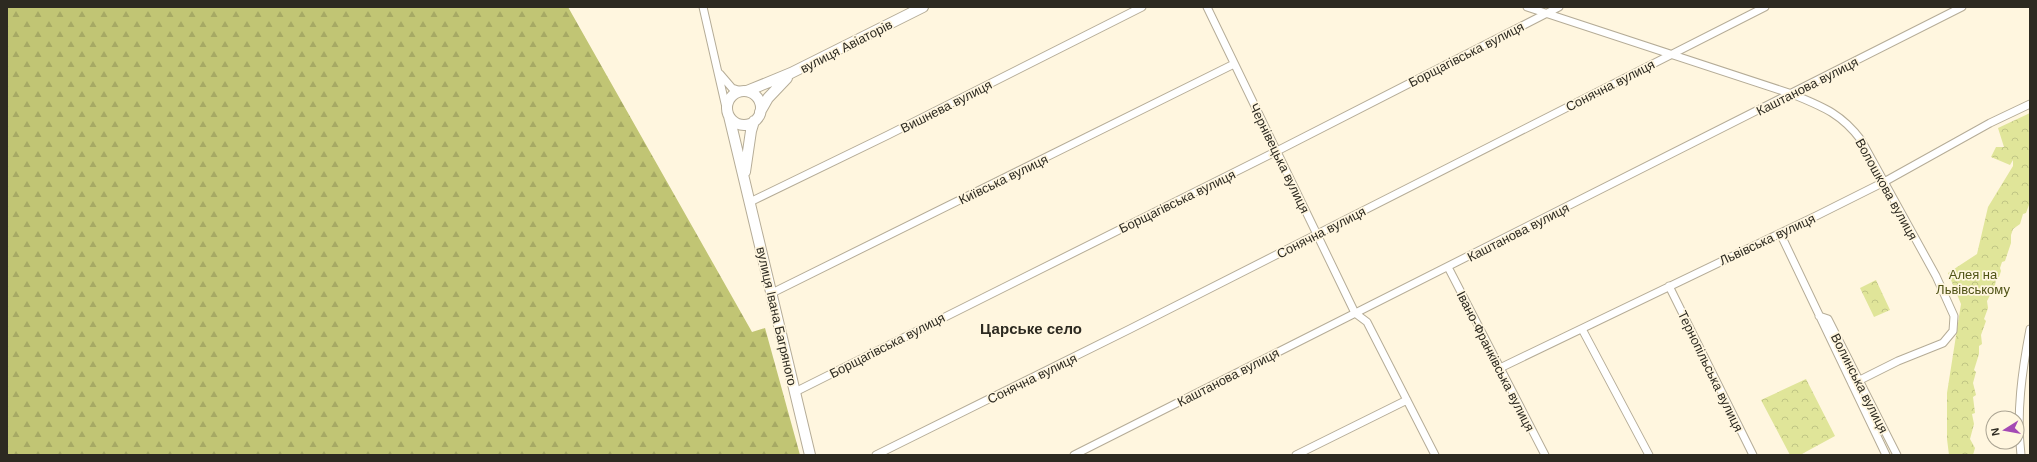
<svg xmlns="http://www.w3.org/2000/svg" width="2037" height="462" viewBox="0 0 2037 462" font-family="Arial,sans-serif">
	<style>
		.forest { fill: url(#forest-firs) }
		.park { fill: url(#park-crowns) }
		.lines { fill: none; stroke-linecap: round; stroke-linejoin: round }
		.street-casing { stroke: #b5ac97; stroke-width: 9 }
		.secondary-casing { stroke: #b5ac97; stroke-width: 12 }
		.street { stroke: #fff; stroke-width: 7 }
		.secondary { stroke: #fff; stroke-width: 10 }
		.labels { text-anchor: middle; stroke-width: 3.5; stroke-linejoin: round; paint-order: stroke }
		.street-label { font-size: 13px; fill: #2d2a21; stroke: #fff6df }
		.park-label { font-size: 13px; fill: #4f5215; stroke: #fff6df }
		.quarter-label { font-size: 15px; font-weight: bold; fill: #2d2a21; stroke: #fff6df }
	</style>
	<defs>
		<pattern id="forest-firs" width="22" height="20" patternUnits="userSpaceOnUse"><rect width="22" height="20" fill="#c1c574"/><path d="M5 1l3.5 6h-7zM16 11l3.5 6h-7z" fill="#a6a964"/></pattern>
		<pattern id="park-crowns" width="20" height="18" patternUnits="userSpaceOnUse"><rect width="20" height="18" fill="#e0e599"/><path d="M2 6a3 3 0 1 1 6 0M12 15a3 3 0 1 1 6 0" fill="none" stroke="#c0c584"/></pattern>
	</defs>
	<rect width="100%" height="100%" fill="#fff6df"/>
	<path class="forest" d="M7,7H568L752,332L765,328L800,455H7Z"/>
	<path class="park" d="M2030,113V202L2026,213L2023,214L2020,224L2013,229L2011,235V243L2005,261L2002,262L2000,268L2001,271L1999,277L1996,278L1995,286L1987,301L1988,308L1984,319L1986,321L1981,335L1982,344L1979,346V354L1974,370L1976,372L1973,383L1976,395L1973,397L1975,413L1972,414L1974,424L1970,439L1975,448L1973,455H1949L1947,439V393L1961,304L1948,273L1977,254L1988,207L2013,166V160L2010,165L1991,157L1996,147H2004L1998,128Z
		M1876,280L1890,310L1874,317L1860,288Z
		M1806,379L1835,436L1800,455H1790L1761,400Z"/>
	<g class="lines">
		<defs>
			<path id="street" d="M703,7L727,112
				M1207,7L1355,313L1367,322L1435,455
				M1527,7L1792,94C1821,106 1841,113 1861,140L1936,276L1954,316L1953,331L1943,343L1898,361L1852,384
				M720,74L732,88L741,91
				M750,202L888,135L1142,7
				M1780,233L1886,455
				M1448,267L1545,455
				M1669,286L1753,455
				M772,293L1234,64
				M1819,316L1828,319L1897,455
				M1582,329L1649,455
				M1500,368L1816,216L1884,182L1990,123L2030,104
				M795,392L1277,151L1559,7
				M876,455L1130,329L1765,7
				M1074,455L1962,7
				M1296,455L1407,400
				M2021,455C2016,413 2022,371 2030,329"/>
			<path id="secondary" d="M747,91L791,73L923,7
				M727 108a17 17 0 1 1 34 0a17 17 0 1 1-34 0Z
				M760,112L768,98L787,78
				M729,116L810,455
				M745,172L751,131L754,121"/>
		</defs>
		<use href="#street" class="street-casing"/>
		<use href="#secondary" class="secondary-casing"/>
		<use href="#street" class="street"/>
		<use href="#secondary" class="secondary"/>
	</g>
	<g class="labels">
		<g class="street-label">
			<text transform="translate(846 46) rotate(-27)" y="5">вулиця Авіаторів</text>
			<text transform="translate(1466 54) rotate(-27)" y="5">Борщагівська вулиця</text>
			<text transform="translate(1610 85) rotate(-27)" y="5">Сонячна вулиця</text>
			<text transform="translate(1807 86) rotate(-27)" y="5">Каштанова вулиця</text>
			<text transform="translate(946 106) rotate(-27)" y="5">Вишнева вулиця</text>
			<text transform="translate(1280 158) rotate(64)" y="5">Чернівецька вулиця</text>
			<text transform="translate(1003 179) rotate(-26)" y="5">Київська вулиця</text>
			<text transform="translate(1887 189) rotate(61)" y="5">Волошкова вулиця</text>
			<text transform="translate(1177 201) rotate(-26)" y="5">Борщагівська вулиця</text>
			<text transform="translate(1321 232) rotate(-27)" y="5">Сонячна вулиця</text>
			<text transform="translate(1518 232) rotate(-27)" y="5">Каштанова вулиця</text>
			<text transform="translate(1767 239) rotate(-25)" y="5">Львівська вулиця</text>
			<text transform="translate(777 316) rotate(77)" y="5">вулиця Івана Багряного</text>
			<text transform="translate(887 345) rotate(-27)" y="5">Борщагівська вулиця</text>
			<text transform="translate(1496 361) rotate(63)" y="5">Івано-Франківська вулиця</text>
			<text transform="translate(1711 371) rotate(64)" y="5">Тернопільська вулиця</text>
			<text transform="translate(1228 377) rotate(-27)" y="5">Каштанова вулиця</text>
			<text transform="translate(1032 378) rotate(-26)" y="5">Сонячна вулиця</text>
			<text transform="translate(1860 383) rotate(63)" y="5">Волинська вулиця</text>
		</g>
		<g class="park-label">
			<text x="1973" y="279">Алея на<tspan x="1973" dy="15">Львівському</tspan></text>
		</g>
		<g class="quarter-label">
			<text x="1031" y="334">Царське село</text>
		</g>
	</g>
	<rect width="2037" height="462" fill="none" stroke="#2d2a21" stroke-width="16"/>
	<g transform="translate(2005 430) rotate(259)"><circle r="19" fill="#fff6df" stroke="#aba493"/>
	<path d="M0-3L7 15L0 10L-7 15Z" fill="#a449b4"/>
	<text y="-6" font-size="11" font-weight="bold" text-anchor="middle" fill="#2d2a21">N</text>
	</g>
</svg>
